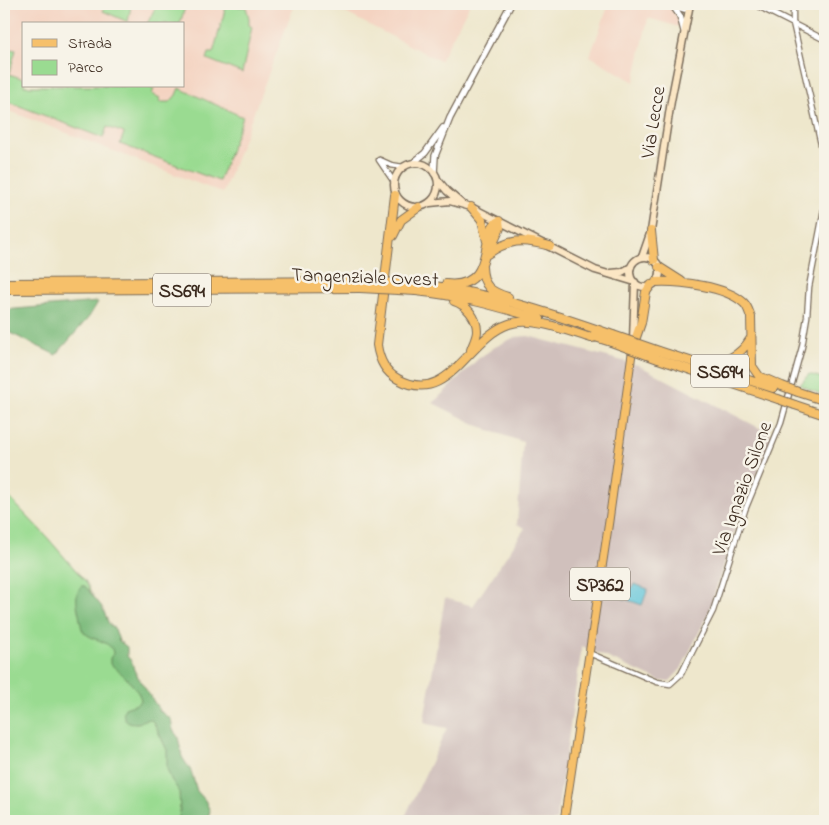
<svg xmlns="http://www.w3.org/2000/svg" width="829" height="825" viewBox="0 0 829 825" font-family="'Indie Flower',sans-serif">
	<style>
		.built { fill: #f4d3c1; fill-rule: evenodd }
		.industrial { fill: #d0c0bc }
		.green { fill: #9adb91; stroke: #6a8258 }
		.forest { fill: #7bbb7b; stroke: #5b724c }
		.water { fill: #5ec5da; stroke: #4c787c }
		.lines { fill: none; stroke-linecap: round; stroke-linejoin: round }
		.minor-casing { stroke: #7a6c5b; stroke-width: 7 }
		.tertiary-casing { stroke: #7a6c5b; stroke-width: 8 }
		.secondary-casing { stroke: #7a6c5b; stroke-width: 9 }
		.primary-casing { stroke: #7a6c5b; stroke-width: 9 }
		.trunk-casing { stroke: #7a6c5b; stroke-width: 10 }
		.minor { stroke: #fff; stroke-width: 4.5 }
		.tertiary { stroke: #fff; stroke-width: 5.5 }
		.secondary { stroke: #fbe6c4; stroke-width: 6 }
		.primary { stroke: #f6c06b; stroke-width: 7 }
		.trunk { stroke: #f6c06b; stroke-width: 8 }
		.trunk-bridge-casing { stroke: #7a6c5b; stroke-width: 10; stroke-linecap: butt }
		.trunk-bridge { stroke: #f6c06b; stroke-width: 8 }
		.labels { text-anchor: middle; stroke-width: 5; stroke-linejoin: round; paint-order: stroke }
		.shield { fill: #f7f3e8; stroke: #73665b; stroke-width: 1 }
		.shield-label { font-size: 19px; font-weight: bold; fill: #3b2a1e }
		.street-label { font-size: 20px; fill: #3b2a1e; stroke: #f7f3e8 }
	</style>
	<rect width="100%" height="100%" fill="#f7f3e8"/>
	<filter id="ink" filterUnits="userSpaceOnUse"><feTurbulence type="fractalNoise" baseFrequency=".02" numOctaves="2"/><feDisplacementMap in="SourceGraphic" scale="10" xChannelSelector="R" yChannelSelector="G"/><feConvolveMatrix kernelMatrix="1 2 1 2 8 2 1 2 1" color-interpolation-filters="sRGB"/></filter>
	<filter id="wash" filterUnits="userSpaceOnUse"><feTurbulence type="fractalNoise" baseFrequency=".0096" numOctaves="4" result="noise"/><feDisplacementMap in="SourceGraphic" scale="20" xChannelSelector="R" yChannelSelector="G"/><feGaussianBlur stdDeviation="1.12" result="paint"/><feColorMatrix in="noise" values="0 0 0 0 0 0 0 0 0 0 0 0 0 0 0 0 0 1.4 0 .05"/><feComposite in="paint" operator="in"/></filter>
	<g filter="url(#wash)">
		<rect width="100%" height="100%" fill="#eee7cc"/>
		<path class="built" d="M4,4H295L223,193L4,109ZM24,24H184V86H24Z
			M328,4H470L440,61Z
			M609,4H663L673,11L678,18L679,27L648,18L634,82L590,56Z"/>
		<path class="industrial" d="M528,336L638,365L773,435L742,507L708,614L681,669L669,682L660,681L582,646L556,821H403L447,728L427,724L424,721L445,598L473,606L525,528L517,524L523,442L485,429L433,403L478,359L495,347L515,337Z"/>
		<path class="green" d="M106,4L131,6L128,22L103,11Z
			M157,4H186L180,24H147Z
			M226,6L246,7L249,18V25L252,27L242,73L207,59L209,53H213Z
			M4,48L16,50L9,74L24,79V86H147L154,89L152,94L160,98L159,102H170L176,95L179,88L243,117L219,181L120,144L124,133L107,127L103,138L4,100Z
			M809,374L825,379V396L800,385Z
			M4,492L46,536L86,582L204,821H4Z"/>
		<path class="forest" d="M98,302L89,317L56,355L4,330V310Z
			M81,586H85L102,607L109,624L115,629L119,641L127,647V656L132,662L134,670L141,682L160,711L171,719L173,730L178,737L182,757L191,771L197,791L205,800L210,811L207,821H178L180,811L179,791L171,779L167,769V750L153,721C150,720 149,719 145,720C138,722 144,722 137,723C128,724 120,718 125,708L137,704L141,701C141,691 119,670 110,664V658L113,654C113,640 90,641 83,631C81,628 81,623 80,620C78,607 73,597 81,586Z"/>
		<path class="water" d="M616,577L625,581L624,585L632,588L634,584L648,589L642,605L619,597L623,585L614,582Z"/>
	</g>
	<g filter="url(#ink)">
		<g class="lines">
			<defs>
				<path id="minor" d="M754,4L825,40
					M793,4V23L825,162
					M379,160L394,182
					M380,160L391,165L403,167
					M589,653L657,682L670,684L681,674L713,611L745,510L781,423L802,347L807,317L809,287L825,204"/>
				<path id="tertiary" d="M672,5L684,9L689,8
					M673,6L680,16L684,31
					M413,163L425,153L443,128
					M434,173L435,156L450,118L511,4"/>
				<path id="secondary" d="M394 185a22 22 0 1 1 44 0a22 22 0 1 1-44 0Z
					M438,180L447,191L461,203
					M430,203L450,201L471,207L595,270L635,282L633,340
					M642,257L651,231L671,101L690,4
					M630 272a15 15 0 1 1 30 0a15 15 0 1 1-30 0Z
					M611,273L622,272L631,267"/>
				<path id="primary" d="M564,821L609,521L633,346"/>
				<path id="trunk" d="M395,195L377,345C379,359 385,372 398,379C449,407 467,338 509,324C532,316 568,331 591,338L596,337
					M471,207L482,220L487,241
					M651,231L654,260
					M393,236L401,220L419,207
					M490,250L500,228L499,221
					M486,255C509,239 522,238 550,246
					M482,267C483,287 491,292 508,297
					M659,267L681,281
					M656,282C679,281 726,286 744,303C748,307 749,312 751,317L752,366L759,376L782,386
					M4,283L359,281
					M418,284C484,291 550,313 613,335
					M446,284C498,290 478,230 499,221
					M4,290L360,288
					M416,291C458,295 500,307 540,319
					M454,301C466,305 477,317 477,331C477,337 473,344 471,350
					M592,336L611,342
					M633,346L641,323L646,292L651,285
					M659,351L773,388
					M658,359L778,399
					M703,361C723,366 741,355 751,338
					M798,392L823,400L825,404
					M795,405L825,415"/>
			</defs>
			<use href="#minor" class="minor-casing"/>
			<use href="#tertiary" class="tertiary-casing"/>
			<use href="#secondary" class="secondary-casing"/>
			<use href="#primary" class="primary-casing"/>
			<use href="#trunk" class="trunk-casing"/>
			<use href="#minor" class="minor"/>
			<use href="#tertiary" class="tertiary"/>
			<use href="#secondary" class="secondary"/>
			<use href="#primary" class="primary"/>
			<use href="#trunk" class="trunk"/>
			<defs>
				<path id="trunk-bridge" d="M359,281L418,284
					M360,288L416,291
					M613,335L659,351
					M611,342L658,359
					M782,386L798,392
					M778,399L795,405"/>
			</defs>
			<use href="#trunk-bridge" class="trunk-bridge-casing"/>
			<use href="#trunk-bridge" class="trunk-bridge"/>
		</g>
	</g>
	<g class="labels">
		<g class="shield">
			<rect x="153" y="273.5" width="58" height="33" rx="4"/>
			<rect x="691" y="354.5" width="58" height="33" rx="4"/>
			<rect x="570" y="567.5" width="60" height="33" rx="4"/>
		</g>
		<g class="shield-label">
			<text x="182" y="297">SS694</text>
			<text x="720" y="378">SS694</text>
			<text x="600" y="591">SP362</text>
		</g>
		<g class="street-label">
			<text transform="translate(652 122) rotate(-81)" y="7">Via Lecce</text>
			<text transform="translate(365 276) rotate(2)" y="7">Tangenziale Ovest</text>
			<text transform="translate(741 488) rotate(-70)" y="7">Via Ignazio Silone</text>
		</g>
	</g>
	<rect width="829" height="825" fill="none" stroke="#f7f3e8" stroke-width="20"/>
	<rect x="22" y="22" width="162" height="65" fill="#f7f3e8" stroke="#aca397"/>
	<rect x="32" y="39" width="25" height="8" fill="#f6c06b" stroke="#aca397"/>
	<text x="68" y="48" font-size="15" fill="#3b2a1e">Strada</text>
	<rect x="32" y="60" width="25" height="15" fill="#9adb91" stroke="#aca397"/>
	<text x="68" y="72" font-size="15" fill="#3b2a1e">Parco</text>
</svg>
